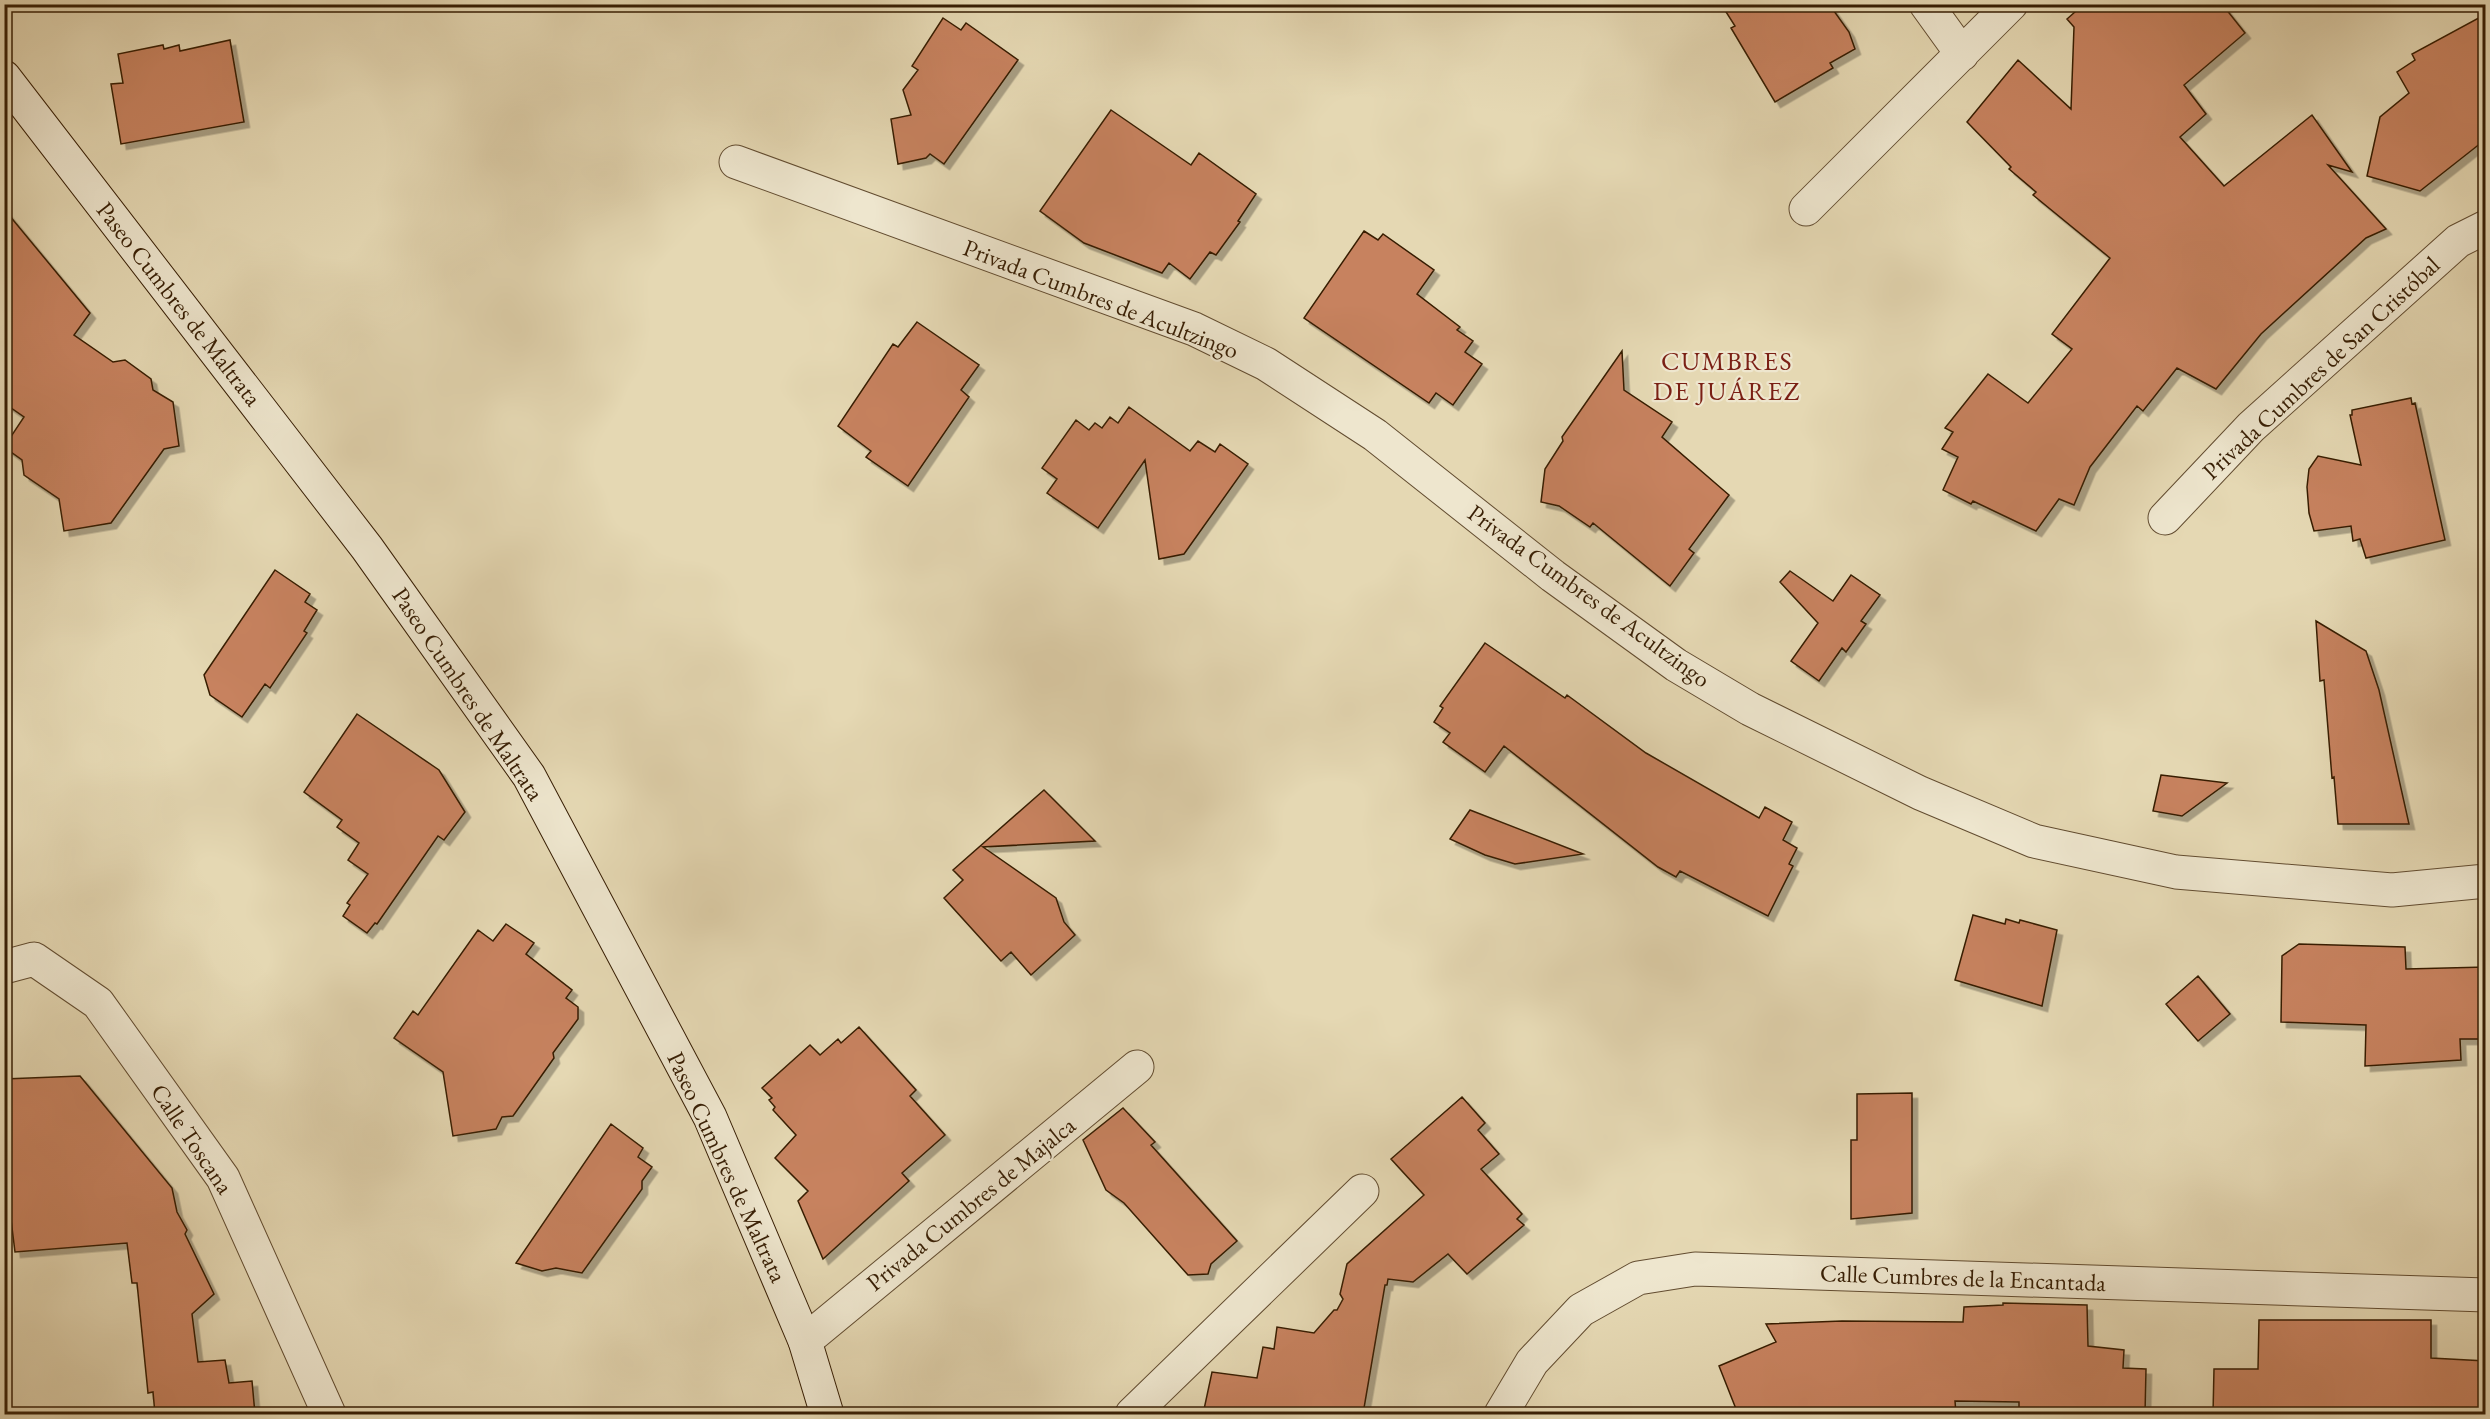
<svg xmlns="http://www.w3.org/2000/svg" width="2490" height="1419" viewBox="0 0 2490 1419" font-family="'EB Garamond',serif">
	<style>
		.building { fill: #c7825f; stroke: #371e04; stroke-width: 1.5; filter: url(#shadow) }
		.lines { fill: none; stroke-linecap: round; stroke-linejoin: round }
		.street-casing { stroke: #624c30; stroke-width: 35 }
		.secondary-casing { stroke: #371e04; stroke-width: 35 }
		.street { stroke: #eee6ce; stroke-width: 33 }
		.secondary { stroke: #eee6ce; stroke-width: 33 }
		.labels { text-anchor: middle; stroke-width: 4.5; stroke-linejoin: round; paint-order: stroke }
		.street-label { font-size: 24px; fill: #371e04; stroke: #eee6ce }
		.neighbourhood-label { font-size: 26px; letter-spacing: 1.5px; fill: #7a1f14; stroke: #eee6ce }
	</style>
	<defs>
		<filter id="shadow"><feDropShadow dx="5.5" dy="5.5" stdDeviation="0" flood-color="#0004"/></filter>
	</defs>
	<rect width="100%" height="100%" fill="#e5d8b3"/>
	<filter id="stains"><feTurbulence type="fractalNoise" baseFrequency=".00333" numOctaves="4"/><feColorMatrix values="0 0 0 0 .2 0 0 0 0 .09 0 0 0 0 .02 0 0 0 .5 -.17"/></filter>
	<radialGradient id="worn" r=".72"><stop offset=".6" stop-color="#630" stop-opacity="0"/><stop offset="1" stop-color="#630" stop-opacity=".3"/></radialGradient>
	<path class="building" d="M1721,4H1829L1849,32L1855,49L1830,63L1833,68L1775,102L1731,28L1735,26Z
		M2084,4H2222L2245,33L2184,85L2206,114L2180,137L2224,186L2312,115L2352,172L2328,165L2386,229L2366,238L2261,334L2216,389L2177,368L2143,411L2137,406L2090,467L2074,505L2059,499L2036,531L1973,501L1971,504L1943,490L1958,457L1942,449L1953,432L1945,428L1988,374L2028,403L2072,349L2052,334L2110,258L2033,195L2036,192L2009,169L2011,167L1967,122L2018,60L2071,109L2074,27L2067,19Z
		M2486,14V139L2420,191L2367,176L2380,117L2409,93L2397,72L2415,60L2412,54Z
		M943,18L961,30L966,23L1018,60L944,164L930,154L926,158L898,164L891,119L911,115L903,90L918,70L912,66Z
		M230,40L244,122L121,144L111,84L123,83L118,54L163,45L164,49L179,45L180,51Z
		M1111,110L1191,165L1199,153L1256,194L1238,221L1240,222L1216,255L1210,252L1190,279L1169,263L1162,273L1084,243L1040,211Z
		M4,209L90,313L74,335L113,362L125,360L151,379L153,390L173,402L179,446L164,449L111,523L64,531L59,499L24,475L22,460L4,447L24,417L4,403Z
		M1364,231L1378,240L1383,234L1434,270L1417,294L1460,327L1457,330L1473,341L1465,352L1482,364L1453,405L1436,393L1429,403L1304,318Z
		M917,322L979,365L961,390L969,397L908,486L866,457L871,451L838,426L893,344L898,347Z
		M1622,351L1624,390L1672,422L1662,437L1729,495L1689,549L1694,553L1670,586L1593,523L1590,527L1559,506L1541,502L1545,469L1563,441L1562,437Z
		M2411,398L2412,404L2415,403L2445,540L2366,558L2360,539L2353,541L2351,526L2314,531L2309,513L2307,487L2309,469L2318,456L2361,465L2350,415H2352V410Z
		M1129,407L1190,451L1198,441L1215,452L1220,444L1248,464L1184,554L1159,559L1145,460L1098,528L1047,493L1057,479L1042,468L1076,420L1089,430L1095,423L1102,428L1110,417L1118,423Z
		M275,570L310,594L305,602L317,610L304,631L307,633L270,688L265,684L242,717L210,695L204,675Z
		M1790,571L1833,601L1851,575L1880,595L1861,621L1866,624L1846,652L1842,648L1819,681L1791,661L1818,623L1780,582Z
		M2316,621L2366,651L2379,690L2409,824H2338L2334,777L2332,778L2324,680L2320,681Z
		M1485,643L1565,698L1567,695L1646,753L1759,818L1765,807L1792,822L1783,840L1797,848L1789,864L1793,866L1768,916L1680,871L1676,877L1658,867L1504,746L1485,772L1443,742L1450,733L1434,722L1443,708L1440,706Z
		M357,714L439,770L465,812L444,840L438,836L377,924L375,923L367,933L343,916L350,905L347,903L368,874L348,860L359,843L337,827L342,820L304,792Z
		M2161,775L2227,783L2182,816L2153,811Z
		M1044,790L1095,841L983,847L1056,898L1064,922L1075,935L1031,975L1011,952L1001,961L944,898L963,880L953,870Z
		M1470,810L1583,854L1515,864L1485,855L1450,839Z
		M1973,915L2005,924L2006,919L2019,923L2020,920L2057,930L2042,1006L1955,980Z
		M506,924L534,943L526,954L572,990L566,998L578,1007V1019L553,1053L554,1058L513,1116L502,1117L496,1129L453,1136L443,1072L394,1038L413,1011L418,1015L478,930L493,941Z
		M2299,944L2405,947L2406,969L2486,967V1039H2460L2461,1060L2365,1066L2366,1025L2281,1022L2282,956Z
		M2198,976L2230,1014L2198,1041L2166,1004Z
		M859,1027L916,1090L910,1096L945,1135L902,1173L909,1181L823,1259L798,1201L808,1191L775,1158L796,1135L773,1110L775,1107L769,1100L772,1098L762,1088L810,1045L820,1055L838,1039L841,1043Z
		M80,1076L172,1188L177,1212L187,1230L185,1234L214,1294L192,1314L198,1362L225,1360L229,1383L252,1381L255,1414H155L153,1392L148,1393L137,1283H132L127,1243L15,1252L7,1187H4V1079Z
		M1912,1093V1213L1851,1219V1140H1857V1094Z
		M1462,1097L1485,1123L1478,1130L1499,1154L1481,1169L1522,1214L1517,1219L1524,1225L1467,1274L1448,1254L1413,1282L1388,1279L1387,1285H1385L1363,1414H1203L1212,1372L1257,1378L1263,1347L1274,1349L1277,1327L1314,1333L1334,1310H1337L1343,1299L1340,1294L1347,1264L1424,1195L1391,1159Z
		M1123,1108L1155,1142L1151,1145L1237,1241L1211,1264L1208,1274L1188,1275L1124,1203L1106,1190L1083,1140Z
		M611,1124L643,1148L638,1157L652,1167L642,1181V1189L582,1273L556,1268L542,1271L516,1263Z
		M2003,1303L2087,1305L2088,1346L2124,1350L2123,1368L2146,1369L2145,1414H2019V1402L1955,1401L1956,1414H1738L1719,1366L1776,1342L1766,1324L1842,1321L1963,1322L1964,1307L2003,1305Z
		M2259,1320H2431V1358L2486,1361V1414H2213L2214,1369H2258Z"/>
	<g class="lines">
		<defs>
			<path id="street" d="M1926,4L1962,54
				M736,162L1194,329L1266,364L1375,435L1553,576L1676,665L1750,709L1920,793L2034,841L2176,872L2392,890L2486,881
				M1806,209L2011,4
				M2165,518L2251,427L2458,241L2486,227
				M4,967L34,959L98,1003L223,1178L329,1414
				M805,1341L1137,1067
				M1132,1414L1362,1191
				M1501,1414L1532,1362L1581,1310L1638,1278L1695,1269L2486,1295"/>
			<path id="secondary" d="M4,77L367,548L529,776L710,1117L805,1341L827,1414"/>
		</defs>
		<use href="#street" class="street-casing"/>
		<use href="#secondary" class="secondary-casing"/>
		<use href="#street" class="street"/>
		<use href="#secondary" class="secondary"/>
	</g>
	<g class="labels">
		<g class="street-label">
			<text transform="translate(1101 299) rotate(21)" y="8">Privada Cumbres de Acultzingo</text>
			<text transform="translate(179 304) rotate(52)" y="8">Paseo Cumbres de Maltrata</text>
			<text transform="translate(2321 368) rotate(-43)" y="8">Privada Cumbres de San Cristóbal</text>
			<text transform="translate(1589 596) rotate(36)" y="8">Privada Cumbres de Acultzingo</text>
			<text transform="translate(468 694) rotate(56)" y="8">Paseo Cumbres de Maltrata</text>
			<text transform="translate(192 1139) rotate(56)" y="8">Calle Toscana</text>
			<text transform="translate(727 1167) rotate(65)" y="8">Paseo Cumbres de Maltrata</text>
			<text transform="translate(971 1204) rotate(-39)" y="8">Privada Cumbres de Majalca</text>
			<text transform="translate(1963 1278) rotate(2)" y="8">Calle Cumbres de la Encantada</text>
		</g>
		<g class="neighbourhood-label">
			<text x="1727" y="370">CUMBRES<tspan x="1727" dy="30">DE JUÁREZ</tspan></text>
		</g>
	</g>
	<rect width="2490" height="1419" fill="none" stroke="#e5d8b3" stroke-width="24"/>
	<rect x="6" y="6" width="2478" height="1407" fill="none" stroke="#371e04" stroke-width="3"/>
	<rect x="12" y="12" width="2466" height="1395" fill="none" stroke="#371e04" stroke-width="1.5"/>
	<rect width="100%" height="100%" filter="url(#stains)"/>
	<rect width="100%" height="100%" fill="url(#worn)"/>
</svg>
